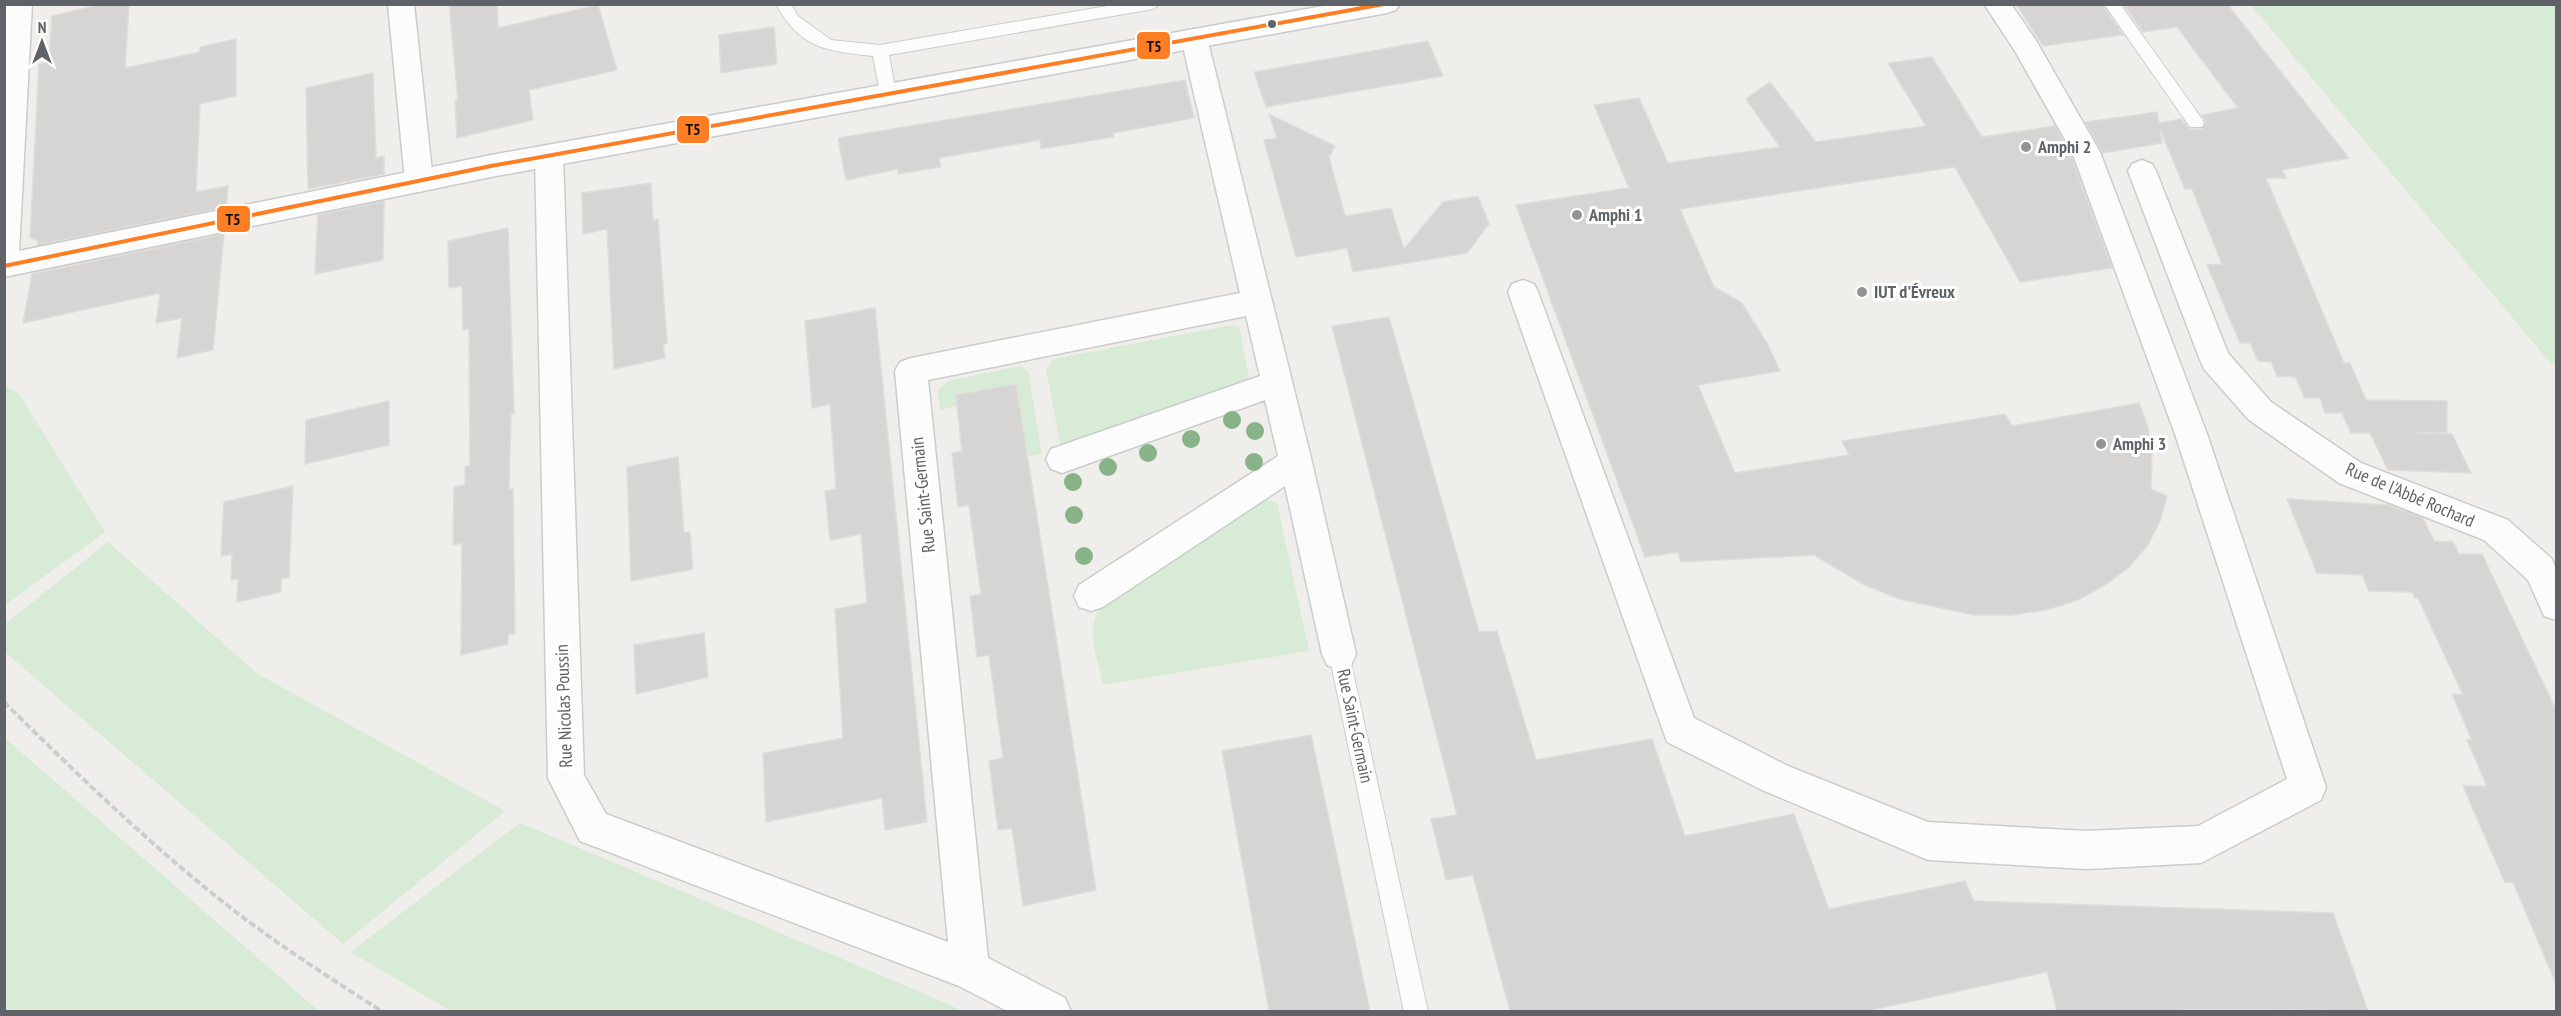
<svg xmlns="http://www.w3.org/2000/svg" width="2561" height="1016" viewBox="0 0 2561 1016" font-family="'PT Sans Narrow',sans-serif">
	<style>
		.green { fill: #d8ebd6 }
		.building { fill: #d6d5d3; stroke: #deddd9; stroke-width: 1.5 }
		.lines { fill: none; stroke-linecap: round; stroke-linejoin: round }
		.lane-casing { stroke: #cbcccc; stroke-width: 2 }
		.street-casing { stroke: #cbcccc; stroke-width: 3 }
		.secondary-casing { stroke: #cacacb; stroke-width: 3 }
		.path { stroke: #cacfcc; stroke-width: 4; stroke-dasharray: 7 3; stroke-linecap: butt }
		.lane { fill: #fdfcfc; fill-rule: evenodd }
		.street { fill: #fdfcfc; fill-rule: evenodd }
		.secondary { fill: #fdfcfc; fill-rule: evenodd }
		.bus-1-casing { stroke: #fff; stroke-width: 8 }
		.bus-1 { stroke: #ff7d23; stroke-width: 4 }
		.tree { fill: #88b388 }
		.bus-dot { fill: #5f6368; stroke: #fff; stroke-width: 2 }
		.poi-dot { fill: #919496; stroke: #fff; stroke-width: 2 }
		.labels { text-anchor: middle; stroke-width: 6; stroke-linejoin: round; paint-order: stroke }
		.poi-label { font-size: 18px; font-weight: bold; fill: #5f6368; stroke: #fff; text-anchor: start }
		.street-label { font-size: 18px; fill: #5f6368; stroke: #fff }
		.line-badge { stroke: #fff; stroke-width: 2 }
		.pale-badge-label { font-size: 16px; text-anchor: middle; font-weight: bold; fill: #111 }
	</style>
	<rect width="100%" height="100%" fill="#efeeea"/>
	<path class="green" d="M2251,5H2556V363L2551,364Z
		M1231,325L1239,327L1250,382L1061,448L1046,370L1053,359Z
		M1021,366L1028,371L1042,454L1027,457L1016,384L956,395L957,406L940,410L938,390L948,381Z
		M4,385L19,394L105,532L5,605Z
		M1260,497L1277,503L1309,651L1103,685C1098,661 1085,629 1100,608Z
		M108,542L258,674L505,811L343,944L5,652V624Z
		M5,738L319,1011H5Z
		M520,823L932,997L962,1011H451L350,952Z"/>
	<path class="building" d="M102,4H129L125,68L200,52V47L236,39V96L200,104L196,192L228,186L226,207L37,245L38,241L30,237L39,64L49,61L52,16Z
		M449,4H497L498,28L598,5L617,70L529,90L533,120L457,138L455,100H458Z
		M2016,4H2102L2123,35L2043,46Z
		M2123,4H2227L2349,158L2282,170L2286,178H2266L2344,363H2350L2366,400L2447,401V433H2416L2452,434L2471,473L2388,470L2370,433H2351L2342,413H2325L2320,398H2305L2295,377L2277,376L2271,362L2258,361L2250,343H2240L2207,265L2222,264L2192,189H2185L2160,129L2162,143L2103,153L2085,122L2157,112L2159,123L2181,119L2190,129H2202L2206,122L2202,115L2238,108L2177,27L2143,32Z
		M774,27L777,64L721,73L719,35Z
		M1428,41L1443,76L1266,107L1254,72Z
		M1932,57L1982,137L2055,126L2070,153L2112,268L2020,282L1955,167L1680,209L1714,287L1742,303L1767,343L1780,371L1698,385L1735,473L1849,455L1842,441L2005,414L2012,426L2139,403L2148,427L2152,455L2151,489L2167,496L2160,521L2148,545L2129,567L2105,585L2078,600L2046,610L2011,615H1974L1899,599L1863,584L1814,555L1681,562L1678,552L1645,557L1516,205L1629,188L1594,105L1639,98L1668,163L1780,147L1746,99L1770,82L1816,142L1926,126L1888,63Z
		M373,73L376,158L384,156V174L308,189L306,88Z
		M1185,80L1194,118L1113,133L1114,137L1041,149L1040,140L939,158L941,167L898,174V169L846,180L838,138Z
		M1269,114L1335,146L1329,157L1345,216L1391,208L1404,249L1443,202L1478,196L1489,224L1467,253L1353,272L1347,248L1296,257L1264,140L1277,138Z
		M651,183L653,221L658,219L667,343L663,344L665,358L614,369L607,229L583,234L582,193Z
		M384,201L383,260L315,274L318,215Z
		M508,228L514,413L511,414L509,490L513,489L515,633L508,635V644L461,655L462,543L453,545L454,487L465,485V467L470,465L469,329L463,330L462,286L449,288L448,241Z
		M224,234L213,350L177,358L182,318L156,323L160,293L23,323L32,274Z
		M875,308L927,822L885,830L882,798L766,822L763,753L843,738L835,609L867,603L861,534L830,540L825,491L836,489L830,404L812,408L805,321Z
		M1389,317L1479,632L1497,631L1536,760L1652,739L1685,836L1794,814L1829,909L1965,881L1974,901L2333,913L2368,1011L2183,1009L2184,1011H2057L2047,972L1867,1011H1510L1473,875L1446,880L1431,819L1457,815L1332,326Z
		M1016,384L1096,890L1023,906L1012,828L998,830L989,761L1003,758L989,655L977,657L970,596L981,594L969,505L958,507L952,453L962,451L956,395Z
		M389,401V445L305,464L306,420Z
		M678,457L684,533L690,532L693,569L631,581L627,467Z
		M293,486L289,577L281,579V592L237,602L238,579L231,580L232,554L221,556L224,502Z
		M2287,499L2389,505L2423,518L2434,541L2453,542L2459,554H2482L2556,710V984L2513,882L2505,883L2463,786H2487L2467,740H2472L2452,694L2463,695L2418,598H2415L2412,592L2369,591L2362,575L2317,573Z
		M704,633L708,677L636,694L634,645Z
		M1311,735L1370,1011H1269L1222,751Z"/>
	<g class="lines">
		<defs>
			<path id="lane" d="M776,4H791L798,16L831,40L880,45L1119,4H1160L1153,9L889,55L896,93L888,99L880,93L873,56C827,51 800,49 776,4Z
				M2104,4H2120L2202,119L2204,123L2202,127H2190Z
				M1339,645L1346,647L1349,654L1428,1012H1404L1329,654L1332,647Z"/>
			<path id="street" d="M6,4H32L19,252L14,260L4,263Z
				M388,4H414L433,181L429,189L419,192L409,189L405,181Z
				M1984,4H2011L2035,39L2100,152L2207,434L2326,787L2321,800L2201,863L2087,869L1928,860L1762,790L1667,742L1508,292L1512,284L1523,280L1534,284L1538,292L1694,718L1788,766L1928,822L2087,831L2198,826L2287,779L2175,434L2072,152L2015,51Z
				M1194,29L1203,31L1207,38L1312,462L1356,654L1351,665L1339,670L1327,665L1322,654L1285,486L1103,607L1091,611L1079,607L1074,596L1079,585L1278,456L1265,400L1062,473L1051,469L1046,459L1051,449L1260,376L1246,316L928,380L988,958L1065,998L1071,1012H1009L959,986L580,841L548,778L535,155L539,148L549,145L559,148L563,155L584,775L606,814L948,942L895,371L900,362L911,358L1240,293L1181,38L1185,31Z
				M2142,160L2152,164L2156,171L2228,353L2271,402L2361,463L2508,520L2552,559L2556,569V620L2544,616L2528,580L2484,540L2339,483L2249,420L2204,369L2200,360L2128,171L2132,164Z"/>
			<path id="secondary" d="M1334,4H1400L1396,10L1387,13L491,177L4,277V254L491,155Z"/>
		</defs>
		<use href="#lane" class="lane-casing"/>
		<use href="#street" class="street-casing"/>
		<use href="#secondary" class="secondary-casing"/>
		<path class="path" d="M4,702C78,775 154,849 236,912C283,948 333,980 383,1012"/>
		<use href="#lane" class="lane"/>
		<use href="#street" class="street"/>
		<use href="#secondary" class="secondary"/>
		<defs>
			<path id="bus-1" d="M4,266L491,166L1384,4"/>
		</defs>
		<use href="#bus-1" class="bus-1-casing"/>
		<use href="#bus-1" class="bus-1"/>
	</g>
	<g class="tree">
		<circle cx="1232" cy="420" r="9"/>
		<circle cx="1255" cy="431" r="9"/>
		<circle cx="1191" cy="439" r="9"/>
		<circle cx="1148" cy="453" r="9"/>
		<circle cx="1254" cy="462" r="9"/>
		<circle cx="1108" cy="467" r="9"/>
		<circle cx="1073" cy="482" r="9"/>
		<circle cx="1074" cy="515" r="9"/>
		<circle cx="1084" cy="556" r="9"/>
	</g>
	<circle class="bus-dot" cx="1272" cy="24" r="5"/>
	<g class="poi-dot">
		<circle cx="2026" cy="147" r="6"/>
		<circle cx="1577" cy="215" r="6"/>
		<circle cx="1862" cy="292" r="6"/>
		<circle cx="2101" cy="444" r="6"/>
	</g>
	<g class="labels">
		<g class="poi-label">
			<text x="2038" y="153">Amphi 2</text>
			<text x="1589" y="221">Amphi 1</text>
			<text x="1874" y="298">IUT d'Évreux</text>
			<text x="2113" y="450">Amphi 3</text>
		</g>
		<g class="street-label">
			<text transform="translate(923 495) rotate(-96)" y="6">Rue Saint-Germain</text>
			<text transform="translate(2410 495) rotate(23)" y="6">Rue de l'Abbé Rochard</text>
			<text transform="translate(564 706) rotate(-92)" y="6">Rue Nicolas Poussin</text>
			<text transform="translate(1355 726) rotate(78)" y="6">Rue Saint-Germain</text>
		</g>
	</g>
	<g class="line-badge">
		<rect x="1136" y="31" width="35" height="29" rx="6" fill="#ff7d23"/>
		<rect x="676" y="115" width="34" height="29" rx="6" fill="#ff7d23"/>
		<rect x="216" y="205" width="35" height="28" rx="6" fill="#ff7d23"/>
	</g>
	<g class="pale-badge-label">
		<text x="1154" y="52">T5</text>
		<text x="693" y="135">T5</text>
		<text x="233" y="225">T5</text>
	</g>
	<rect width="2561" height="1016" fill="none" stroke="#5f6368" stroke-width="12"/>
	<g transform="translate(42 42)" stroke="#ffffff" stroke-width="4.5" paint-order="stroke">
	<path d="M0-4.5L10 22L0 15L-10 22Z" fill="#5f6368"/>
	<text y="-9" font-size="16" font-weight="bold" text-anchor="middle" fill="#5f6368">N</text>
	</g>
</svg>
